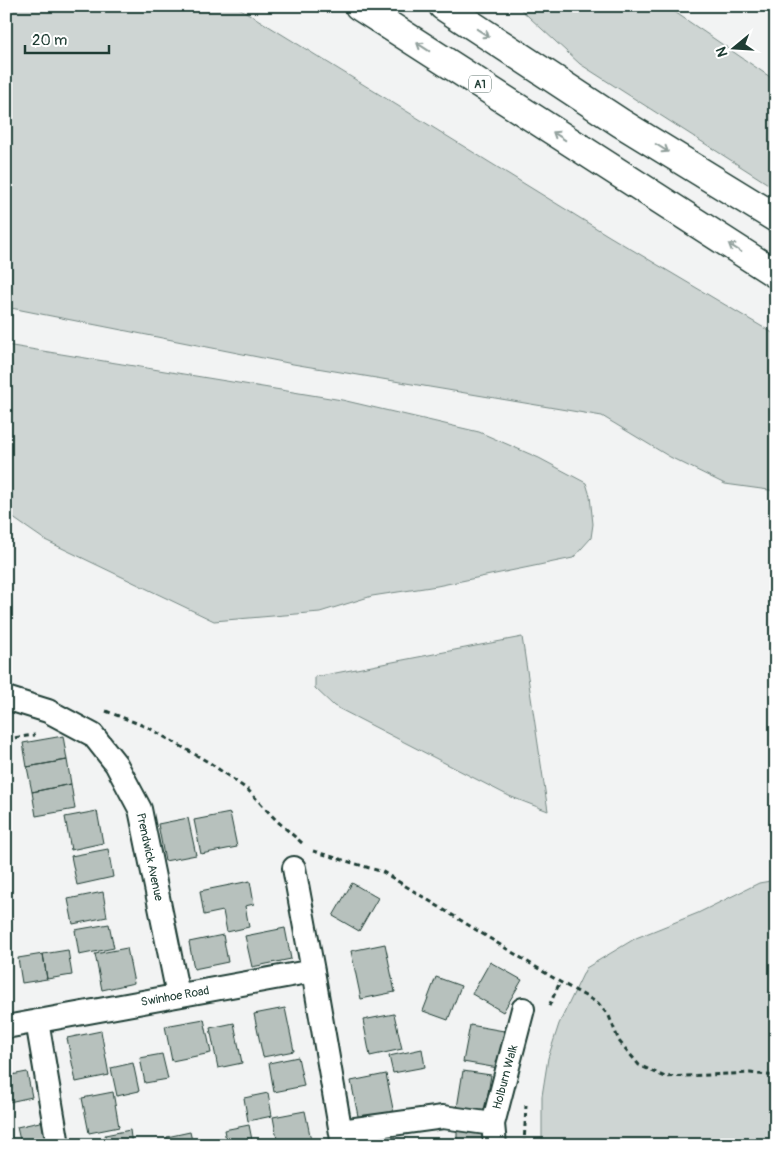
<svg xmlns="http://www.w3.org/2000/svg" width="782" height="1151" viewBox="0 0 782 1151" font-family="Pangolin,sans-serif">
	<style>
		.green { fill: #ced5d3; stroke: #768984 }
		.building { fill: #b7c1bd; stroke: #1f3d34 }
		.lines { fill: none; stroke-linecap: round; stroke-linejoin: round }
		.minor-casing { stroke: #1f3d34; stroke-width: 26 }
		.trunk-casing { stroke: #1f3d34; stroke-width: 31 }
		.path { stroke: #1f3d34; stroke-width: 3; stroke-dasharray: 5 4; stroke-linecap: butt }
		.minor { stroke: #fff; stroke-width: 22 }
		.trunk { stroke: #fff; stroke-width: 28 }
		.oneway { stroke: #8f9e9a }
		.labels { text-anchor: middle; stroke-width: 5; stroke-linejoin: round; paint-order: stroke }
		.shield { fill: #fff; stroke: #627771; stroke-width: 1 }
		.shield-label { font-size: 11px; font-weight: bold; fill: #1f3d34 }
		.street-label { font-size: 12px; fill: #1f3d34; stroke: #fff }
	</style>
	<rect width="100%" height="100%" fill="#f2f3f3"/>
	<filter id="ink" filterUnits="userSpaceOnUse"><feTurbulence type="fractalNoise" baseFrequency=".02" numOctaves="2"/><feDisplacementMap in="SourceGraphic" scale="10" xChannelSelector="R" yChannelSelector="G"/><feConvolveMatrix kernelMatrix="1 2 1 2 8 2 1 2 1" color-interpolation-filters="sRGB"/></filter>
	<g filter="url(#ink)">
		<path class="green" d="M6,6H236L609,236L776,335V491L725,484L670,457L602,416L293,364L6,307Z
			M517,6H666L776,81V189L580,64Z
			M6,345L342,400L479,432L539,458L586,483L590,496L593,524L591,538L573,558L437,586L372,596L320,612L214,621L45,540L6,513Z
			M522,637L548,811L509,796L334,706L315,688V677Z
			M776,880V1145H542V1096L548,1058L559,1024L586,968L636,938L698,913L759,883Z"/>
		<path class="building" d="M63,736L67,760L27,767L23,743Z
			M67,760L71,784L32,792L27,767Z
			M71,784L75,809L36,816L32,792Z
			M97,811L103,843L71,850L65,817Z
			M230,813L237,847L201,854L194,820Z
			M188,818L196,855L165,861L158,824Z
			M108,849L113,877L77,885L71,856Z
			M250,881L254,904L245,906L249,927L227,932L223,911L204,915L200,891Z
			M352,883L378,898L359,931L333,916Z
			M103,892L107,917L73,924L68,899Z
			M6,914L10,932L6,933Z
			M109,924L114,948L79,955L75,930Z
			M285,928L291,959L252,967L245,936Z
			M223,935L228,962L194,969L189,942Z
			M385,944L395,992L361,999L351,951Z
			M127,948L134,983L102,990L95,954Z
			M68,950L72,975L47,979L43,954Z
			M43,954L47,979L22,983L18,958Z
			M490,962L522,980L503,1012L472,994Z
			M436,977L461,986L448,1020L423,1011Z
			M285,1008L294,1051L263,1057L254,1014Z
			M394,1014L402,1049L370,1056L363,1020Z
			M204,1019L211,1053L172,1061L165,1026Z
			M234,1023L242,1063L218,1068L210,1028Z
			M470,1025L504,1031L498,1068L463,1062Z
			M101,1031L109,1075L76,1082L67,1038Z
			M422,1049L425,1067L393,1073L389,1056Z
			M162,1054L168,1079L145,1083L140,1058Z
			M298,1057L304,1086L274,1092L269,1063Z
			M133,1063L139,1091L117,1096L111,1068Z
			M463,1071L491,1075L485,1112L457,1108Z
			M27,1072L32,1097L9,1102L6,1076Z
			M386,1074L394,1114L359,1121L351,1081Z
			M113,1092L119,1127L89,1133L82,1098Z
			M268,1093L272,1116L248,1121L244,1098Z
			M305,1111L312,1145H278L273,1117Z
			M44,1121L49,1145H21L17,1127Z
			M249,1125L253,1145H227L224,1130Z
			M130,1130L132,1145H107L105,1135Z
			M457,1130L485,1131L484,1145H457Z
			M190,1132L193,1145H168L167,1137Z"/>
		<g class="lines">
			<defs>
				<path id="minor" d="M6,698L48,711L93,735L116,764L140,809L178,995
					M313,971L343,1145
					M37,1021L58,1145
					M6,1027L313,971L294,868
					M341,1131L443,1117L493,1124
					M495,1145L493,1124L523,1009"/>
				<path id="trunk" d="M359,6L776,274
					M443,6L621,123L776,218"/>
			</defs>
			<use href="#minor" class="minor-casing"/>
			<use href="#trunk" class="trunk-casing"/>
			<path class="path" d="M106,711L149,728L210,763L248,790L277,821L302,843
				M6,739L35,735
				M313,851L383,872L560,982L598,1003L609,1016L619,1041L639,1065L665,1077L750,1073L776,1076
				M549,1006L560,982
				M524,1145L526,1105"/>
			<use href="#minor" class="minor"/>
			<use href="#trunk" class="trunk"/>
		</g>
		<defs><path id="oneway-shaft" d="M-6 0H5M1.5-3L5.5 0L1.5 3" fill="none" stroke-width="1.6" stroke-linecap="round" stroke-linejoin="round" transform="scale(1.25)"/></defs>
		<g class="oneway">
			<use href="#oneway-shaft" transform="translate(483 33) rotate(33)"/>
			<use href="#oneway-shaft" transform="translate(423 47) rotate(-147)"/>
			<use href="#oneway-shaft" transform="translate(559 136) rotate(-147)"/>
			<use href="#oneway-shaft" transform="translate(662 148) rotate(32)"/>
			<use href="#oneway-shaft" transform="translate(735 248) rotate(-148)"/>
		</g>
	</g>
	<g class="labels">
		<rect class="shield" x="469" y="75.5" width="22" height="17" rx="4"/>
		<g class="shield-label">
			<text x="480" y="88">A1</text>
		</g>
		<g class="street-label">
			<text transform="translate(150 857) rotate(78)" y="4">Prendwick Avenue</text>
			<text transform="translate(175 996) rotate(-10)" y="4">Swinhoe Road</text>
			<text transform="translate(505 1077) rotate(-75)" y="4">Holburn Walk</text>
		</g>
	</g>
	<rect width="782" height="1151" fill="none" stroke="#fff" stroke-width="25"/>
	<rect x="12" y="12" width="757" height="1126" fill="none" stroke="#1f3d34" stroke-width="2" filter="url(#ink)"/>
	<g transform="translate(734 48) rotate(252)" stroke="#ffffff" stroke-width="4" paint-order="stroke">
	<path d="M0-4L9 19L0 12L-9 19Z" fill="#1f3d34"/>
	<text y="-8" font-size="14" font-weight="bold" text-anchor="middle" fill="#1f3d34">N</text>
	</g>
	<path d="M25 45v8h84v-8" fill="none" stroke="#1f3d34" stroke-width="2.5"/>
	<text x="32" y="45" font-size="15" fill="#1f3d34" stroke="#ffffff" stroke-width="4" paint-order="stroke">20 m</text>
</svg>
